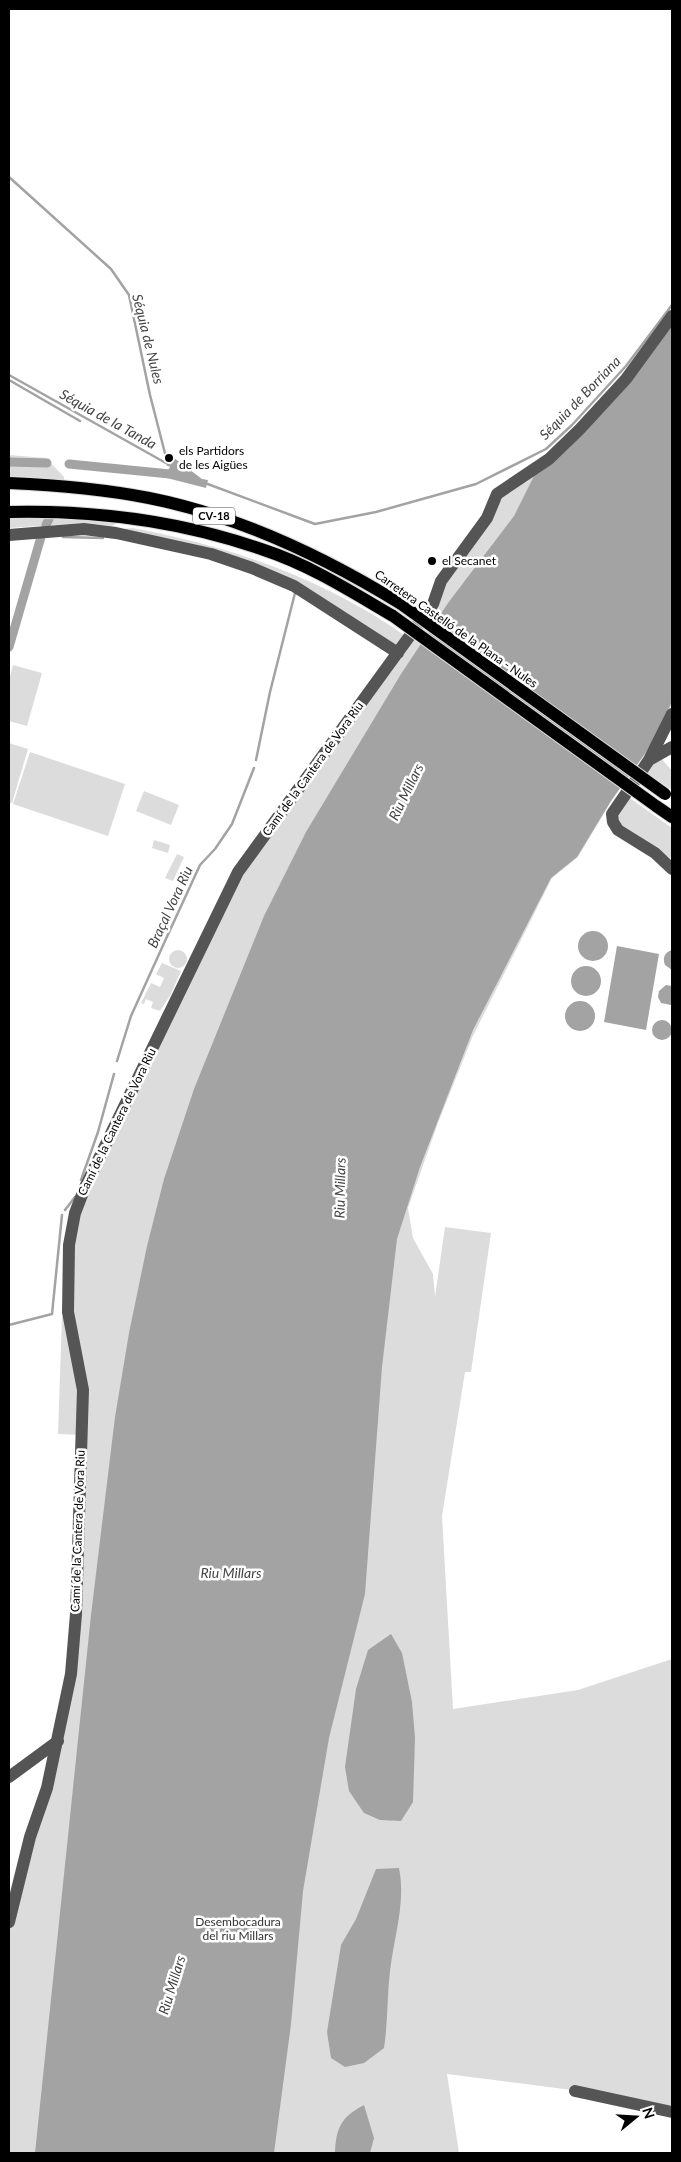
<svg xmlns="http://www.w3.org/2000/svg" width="681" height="2162" viewBox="0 0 681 2162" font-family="Lato,sans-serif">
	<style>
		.green { fill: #dcdcdc }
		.water { fill: #a3a3a3 }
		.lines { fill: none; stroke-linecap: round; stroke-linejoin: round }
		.stream { stroke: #a3a3a3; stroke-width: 2.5 }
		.canal { stroke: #a3a3a3; stroke-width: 9 }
		.major-casing { stroke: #dbdbdb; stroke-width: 14 }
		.minor { stroke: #555; stroke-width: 12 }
		.major { stroke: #000; stroke-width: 12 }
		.major-bridge-casing { stroke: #dbdbdb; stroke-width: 14; stroke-linecap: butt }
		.major-bridge { stroke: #000; stroke-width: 12 }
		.poi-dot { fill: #000; stroke: #fff; stroke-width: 2 }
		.labels { text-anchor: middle; stroke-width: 5; stroke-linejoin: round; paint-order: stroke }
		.shield { fill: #fff; stroke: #4c4c4c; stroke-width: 1 }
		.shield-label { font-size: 11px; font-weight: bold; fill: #000 }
		.poi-label { font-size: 12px; fill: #000; stroke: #fff; text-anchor: start }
		.street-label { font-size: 12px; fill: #000; stroke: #fff }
		.park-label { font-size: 12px; fill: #333; stroke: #fff }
		.water-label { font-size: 14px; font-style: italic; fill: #444; stroke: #fff }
	</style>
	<rect width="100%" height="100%" fill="#fff"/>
	<path class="green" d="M672,321V704L654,743L616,793L578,857L552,878L472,1038L438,1123L408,1208L413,1238L433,1274L435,1297L445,1227L491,1233L471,1372H465L442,1516L453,1709L578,1690L672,1659V2110L572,2090L447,2074L459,2153H9V1933L23,1885L70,1691L83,1390L70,1312L76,1213L232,885L446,580L500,497L551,462Z
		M9,455L46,458L64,477V480L9,476Z
		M46,517L119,522L112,526L84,523L9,528V519Z
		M132,528C231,546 325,579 407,637L398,651L299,587L114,530Z
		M13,665L42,673L27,726L9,721V680Z
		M9,743L28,749L12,803H9Z
		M30,752L125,784L108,836L13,804Z
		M661,758L672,771V790L644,771Z
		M144,791L179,805L171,825L136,811Z
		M627,796L672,828V859L624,829L615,813Z
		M154,840L170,845L168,853L152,848Z
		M177,854L184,857L173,881L165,878Z
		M169 959a9 9 0 1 1 18 0a9 9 0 1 1-18 0Z
		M162,963L181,971L171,994L160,1011L151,1008L153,1002L146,999L144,1004L141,1003L151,983L160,987L164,978L156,974Z
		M68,1314L73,1346L81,1435L58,1434L62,1317Z"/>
	<path class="water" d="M672,323V701L654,741L611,801L577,857L551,878L473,1030L420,1167L397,1239L382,1367L365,1594L329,1738L303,1891L291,2024L274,2153H35L91,1615L115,1417L129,1333L147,1246L164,1179L194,1089L264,916L306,832L401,674L448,603L514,516L535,474Z
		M174,458L202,479L208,480L206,488L159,476L162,469L168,471Z
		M578 946a15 15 0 1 1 30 0a15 15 0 1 1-30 0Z
		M617,946L659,954L646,1030L604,1022Z
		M672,950V970L665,965C662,958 665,952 672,950Z
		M571 981a15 15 0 1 1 30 0a15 15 0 1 1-30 0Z
		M666,985L672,986L671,1005L661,1003L658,997L659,991Z
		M565 1016a15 15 0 1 1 30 0a15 15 0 1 1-30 0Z
		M652 1030a10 10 0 1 1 20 0a10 10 0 1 1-20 0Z
		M391,1634L402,1653L412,1702L415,1738L413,1802L401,1821L380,1820L364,1813L349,1791L345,1767L356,1689L368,1650Z
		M399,1868C406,1903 394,1936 390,1971C387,1996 388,2022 384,2048L364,2063L345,2067L331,2058L327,2032L341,1945L356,1919L376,1869Z
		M364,2105L374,2138L370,2153H335C336,2128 341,2117 364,2105Z"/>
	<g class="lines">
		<path class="stream" d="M9,177L111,269L129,295L150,395L168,465
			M9,375L173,467
			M9,380L80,421
			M205,483L315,524L376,512L476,484L546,449L572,425L626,366L672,305
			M63,537L103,538
			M256,760L270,692L295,593
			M117,1061L131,1016L165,941L200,865L215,849L232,824L254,768
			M81,1180L98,1132L114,1074
			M65,1210L75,1197
			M9,1325L52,1314L62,1215"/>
		<path class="canal" d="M9,462L47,463
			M69,464L170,474
			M46,525L49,519
			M9,647L41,537"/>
		<defs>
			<path id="major" d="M9,483C55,485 103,489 149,498C239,516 323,556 401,604
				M9,512C96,510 181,521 264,550C310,565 352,592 393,616
				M656,806L672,817"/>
		</defs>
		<use href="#major" class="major-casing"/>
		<path class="minor" d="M9,535L84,529L116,533L211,554L252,568L294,586L398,653
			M672,714L649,760L612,814L613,822L618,830L655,853L672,869
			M649,760L672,747
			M9,1777L58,1741
			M9,1922L30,1837L47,1788L71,1674L76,1614L83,1390L68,1312L69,1245L75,1213L85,1187L238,872L433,604L441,581L487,518L497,494L549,459L580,429L626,379L672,316
			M575,2091L672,2112"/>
		<use href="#major" class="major"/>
		<defs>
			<path id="major-bridge" d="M401,604L665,794
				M393,616L656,806"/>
		</defs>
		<use href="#major-bridge" class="major-bridge-casing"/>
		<use href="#major-bridge" class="major-bridge"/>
	</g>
	<g class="poi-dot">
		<circle cx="169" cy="458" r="5"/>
		<circle cx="432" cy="561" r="5"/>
	</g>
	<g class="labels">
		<rect class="shield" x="193" y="507.5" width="42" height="17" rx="4"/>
		<g class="shield-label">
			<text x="214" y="520">CV-18</text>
		</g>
		<g class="poi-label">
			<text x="179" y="455">els Partidors<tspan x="179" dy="14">de les Aigües</tspan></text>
			<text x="442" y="565">el Secanet</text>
		</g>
		<g class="street-label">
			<text transform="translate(456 629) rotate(35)" y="4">Carretera Castelló de la Plana - Nules</text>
			<text transform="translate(313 769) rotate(-54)" y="4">Camí de la Cantera de Vora Riu</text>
			<text transform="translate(117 1122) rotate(-64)" y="4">Camí de la Cantera de Vora Riu</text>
			<text transform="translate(78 1531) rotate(-88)" y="4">Camí de la Cantera de Vora Riu</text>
		</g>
		<g class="park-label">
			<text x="238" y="1926">Desembocadura<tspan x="238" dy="14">del riu Millars</tspan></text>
		</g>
		<g class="water-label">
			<text transform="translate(148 339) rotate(76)" y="5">Séquia de Nules</text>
			<text transform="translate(580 398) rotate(-46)" y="5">Séquia de Borriana</text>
			<text transform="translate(108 419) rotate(29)" y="5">Séquia de la Tanda</text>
			<text transform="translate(406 792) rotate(-64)" y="5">Riu Millars</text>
			<text transform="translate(170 907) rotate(-65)" y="5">Braçal Vora Riu</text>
			<text transform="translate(340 1188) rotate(-89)" y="5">Riu Millars</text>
			<text x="231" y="1578">Riu Millars</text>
			<text transform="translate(172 1985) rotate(-73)" y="5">Riu Millars</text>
		</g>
	</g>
	<rect width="681" height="2162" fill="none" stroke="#000000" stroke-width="20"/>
	<g transform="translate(636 2117) rotate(72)" stroke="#ffffff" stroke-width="4" paint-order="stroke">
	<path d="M0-4L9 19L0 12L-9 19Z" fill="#000000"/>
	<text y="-8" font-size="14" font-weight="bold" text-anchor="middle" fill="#000000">N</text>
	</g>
</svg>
